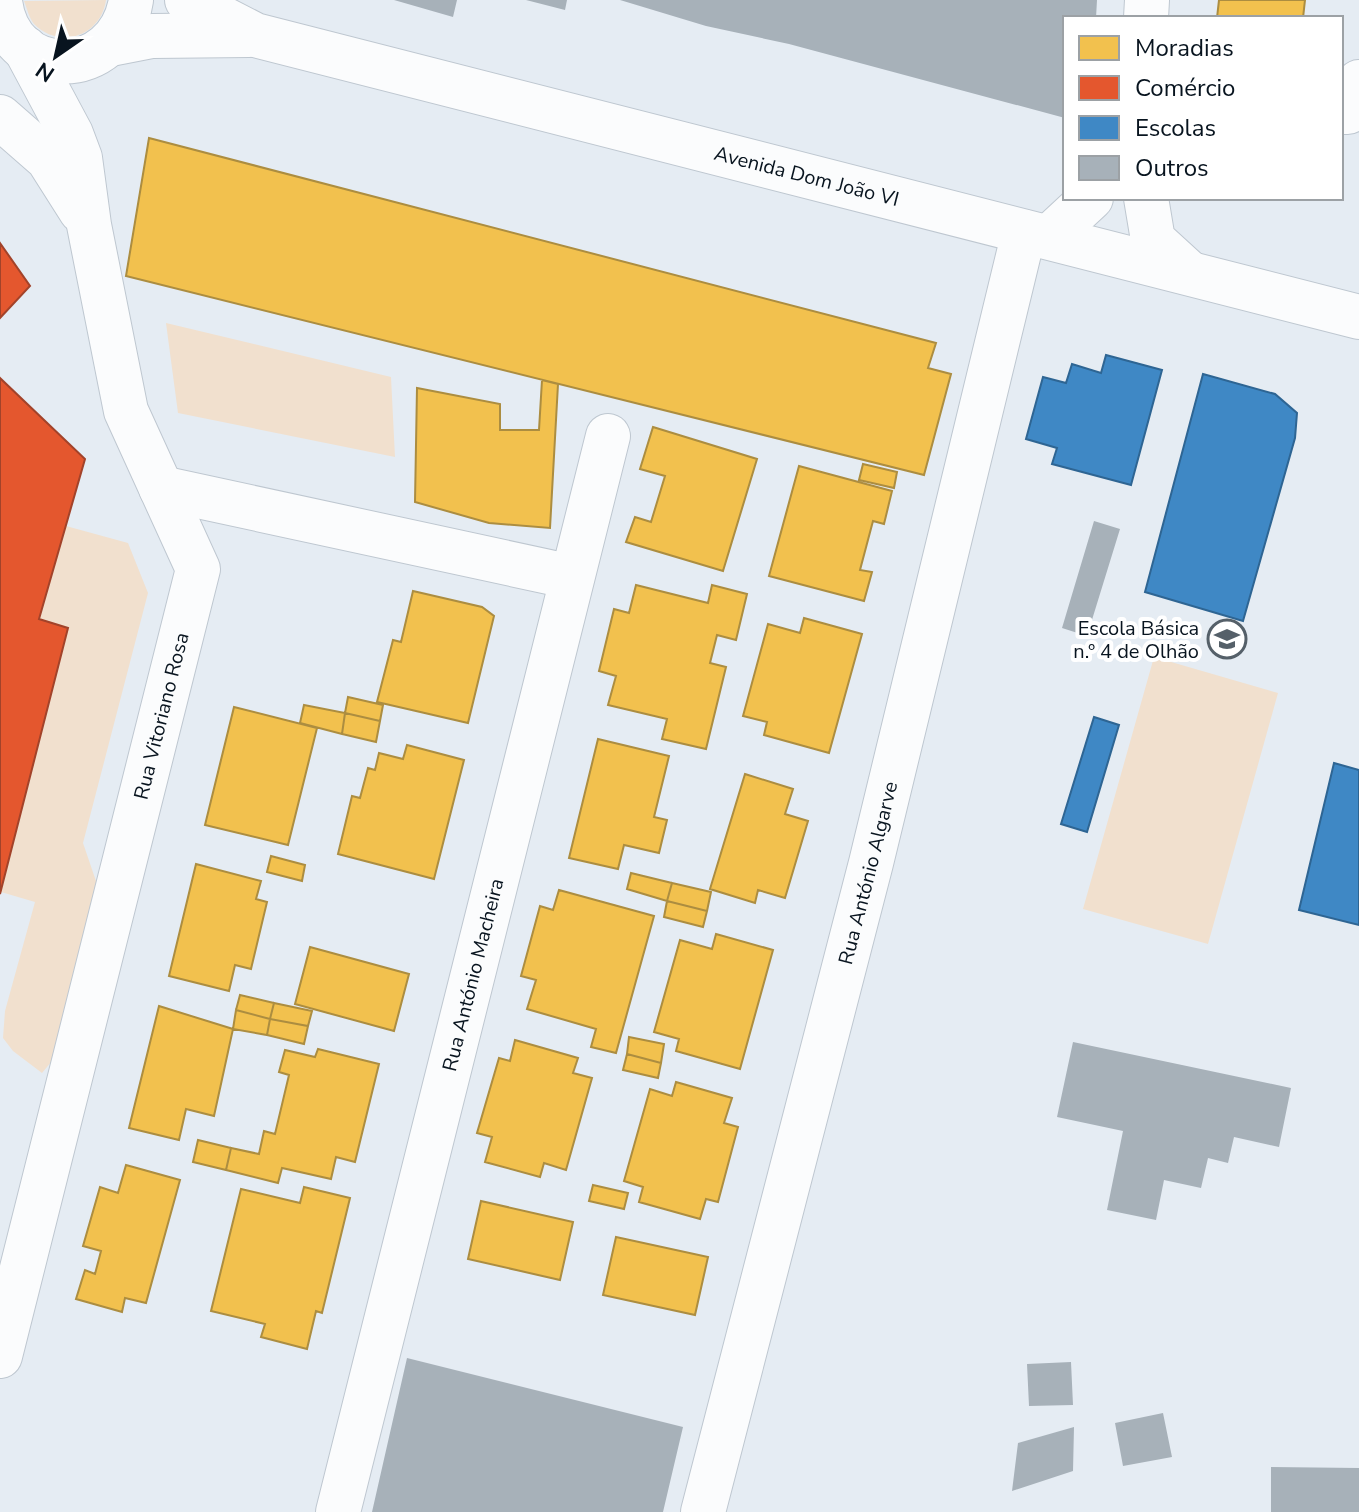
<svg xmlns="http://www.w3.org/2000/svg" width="1359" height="1512" viewBox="0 0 1359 1512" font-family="'Nunito Sans',sans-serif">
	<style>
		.green { fill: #f1e0ce }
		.homes { fill: #f2c14e; stroke: #ac8d40; stroke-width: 2 }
		.shops { fill: #e4572e; stroke: #a2432a; stroke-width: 2 }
		.schools { fill: #3f88c5; stroke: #2e6593; stroke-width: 2 }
		.building { fill: #a7b1b9 }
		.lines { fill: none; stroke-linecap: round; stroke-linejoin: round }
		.minor-casing { stroke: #bec7d0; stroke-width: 46 }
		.tertiary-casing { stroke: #bec7d0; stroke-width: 46 }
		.secondary-casing { stroke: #bec7d0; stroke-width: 46 }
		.minor { stroke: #fbfcfd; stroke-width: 44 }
		.tertiary { stroke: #fbfcfd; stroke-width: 44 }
		.secondary { stroke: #fbfcfd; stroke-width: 44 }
		.labels { text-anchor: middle; stroke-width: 8; stroke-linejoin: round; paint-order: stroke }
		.street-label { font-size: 20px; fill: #08141f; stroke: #fff }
		.poi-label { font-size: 20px; fill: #08141f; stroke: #fff; text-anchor: end }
	</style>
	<rect width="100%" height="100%" fill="#e5ecf3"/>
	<path class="green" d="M106,0C101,36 60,50 34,24C29,18 27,8 24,1Z
		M166,323L391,377L395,457L178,413Z
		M66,526L128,543L148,593L83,843L97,884L52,1061L42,1073L13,1051L3,1038L5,1011L35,902L1,892L68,629L39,619Z
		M1154,657L1278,693L1208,944L1083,909Z"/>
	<path class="homes" d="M1219,0H1305L1303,18H1217Z
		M149,138L936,343L928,368L951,374L924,475L126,276Z
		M542,380L558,384L550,528L489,523L415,502L417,388L500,404V430H539Z
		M653,427L757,459L723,571L626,542L635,517L651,522L665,476L640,469Z
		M863,464L897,472L894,488L859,480Z
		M799,466L892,491L884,524L873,521L860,570L872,572L864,601L769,576Z
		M636,585L708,603L712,585L747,594L736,640L717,635L710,663L726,667L706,749L662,739L667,719L608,705L616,676L599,671L614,609L629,613Z
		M413,591L482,607L494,616L468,723L377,702L393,640L401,642Z
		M804,618L862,634L829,753L764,735L767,722L743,716L768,624L800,633Z
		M348,697L383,705L380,721L345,713Z
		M304,705L345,713L342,734L300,723Z
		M234,707L317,728L288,845L205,825Z
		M345,713L380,721L376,742L342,734Z
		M598,739L669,756L654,817L667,820L659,853L624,845L618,869L569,858Z
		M407,745L464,760L434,879L338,854L352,796L360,798L368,768L375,770L379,753L403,759Z
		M745,774L793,789L785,814L808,821L785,898L758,890L755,903L710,889Z
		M271,856L305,865L302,881L267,872Z
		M196,864L261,881L256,899L267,902L251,969L235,965L229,991L169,976Z
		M631,873L672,883L667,901L627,889Z
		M672,883L711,892L707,911L667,901Z
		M559,890L654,916L616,1053L591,1047L596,1029L527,1009L536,980L521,976L540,906L553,910Z
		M667,901L707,911L703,927L664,917Z
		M716,934L773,950L740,1069L676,1051L679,1039L654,1032L680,940L712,949Z
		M310,947L409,974L394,1031L295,1004Z
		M240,995L274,1003L270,1019L236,1010Z
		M274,1003L312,1011L308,1026L270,1019Z
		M159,1006L233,1029L214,1116L186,1109L179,1140L129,1128Z
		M236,1010L270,1019L267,1035L233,1029Z
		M270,1019L308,1026L304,1044L267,1035Z
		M629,1037L664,1044L661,1063L627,1054Z
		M515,1040L578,1058L573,1073L592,1078L566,1170L544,1163L540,1177L485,1162L492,1137L477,1133L499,1058L510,1061Z
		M318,1049L379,1064L355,1162L336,1157L331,1179L282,1168L278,1183L226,1170L231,1148L259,1154L264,1131L275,1134L289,1075L279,1072L285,1050L315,1057Z
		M627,1054L661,1063L658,1078L623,1070Z
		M676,1082L732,1098L724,1123L738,1127L718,1202L706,1199L700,1219L639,1202L643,1187L624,1181L650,1089L672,1096Z
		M198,1140L231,1148L226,1170L193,1162Z
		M126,1165L180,1180L146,1303L125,1298L122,1312L76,1299L85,1270L95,1274L101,1251L83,1246L100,1187L118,1193Z
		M593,1185L628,1193L624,1209L589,1201Z
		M304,1187L350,1198L322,1313L316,1311L307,1349L261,1337L265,1324L211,1311L241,1189L300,1203Z
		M481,1201L573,1222L560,1280L468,1259Z
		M616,1237L708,1257L695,1315L603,1295Z"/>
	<path class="shops" d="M0,243L30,286L0,318Z
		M0,378L85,459L39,619L68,628L0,894Z"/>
	<path class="schools" d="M1106,355L1162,370L1131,485L1052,464L1057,448L1026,439L1043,377L1066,383L1072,364L1101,373Z
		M1203,374L1275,394L1297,413L1295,438L1243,621L1145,592Z
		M1094,717L1119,725L1087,832L1061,824Z
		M1334,763L1359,770V925L1299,910Z"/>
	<path class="building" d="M394,0H457L453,17Z
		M526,0H567L565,10Z
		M620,0H1097L1096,18H1065V118L789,44L706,26Z
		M1094,521L1120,529L1087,636L1062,628Z
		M1073,1042L1291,1088L1279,1147L1234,1137L1228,1163L1208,1158L1201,1188L1164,1180L1156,1220L1107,1210L1123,1131L1057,1117Z
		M407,1358L683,1427L663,1512H372Z
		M1071,1362L1073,1405L1029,1406L1027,1364Z
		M1163,1413L1172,1457L1123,1466L1115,1423Z
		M1074,1427L1073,1471L1012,1491L1018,1443Z
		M1271,1467L1359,1468V1512H1271Z"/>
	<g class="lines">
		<defs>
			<g id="minor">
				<path d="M1341,112H1348L1359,82"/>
				<path d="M0,117L48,159L81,211"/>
				<path d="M161,488L572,577"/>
				<path id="s1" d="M0,1356L198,569L126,411L89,225L80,158L71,134L25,48"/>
				<path id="s2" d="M338,1512L608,436"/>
				<path id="s3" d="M703,1512L871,863L1024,232"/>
			</g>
			<path id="tertiary" d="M1146,18L1147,0
				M1146,198L1153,240L1188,272
				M1049,237L1091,198"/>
			<g id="secondary">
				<path id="s4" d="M187,0L255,35L1359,317"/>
				<path d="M0,1C9,83 118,81 131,0"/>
				<path d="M111,44L152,36L249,35"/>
			</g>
		</defs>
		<use href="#minor" class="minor-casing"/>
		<use href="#tertiary" class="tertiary-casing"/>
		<use href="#secondary" class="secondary-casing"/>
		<use href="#minor" class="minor"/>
		<use href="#tertiary" class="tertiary"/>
		<use href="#secondary" class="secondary"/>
	</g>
	<defs>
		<symbol id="school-ring" viewBox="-11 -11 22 22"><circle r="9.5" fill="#fff" stroke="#556069" stroke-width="1.5"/><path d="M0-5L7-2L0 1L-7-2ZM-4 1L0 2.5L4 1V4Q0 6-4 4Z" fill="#556069"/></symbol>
	</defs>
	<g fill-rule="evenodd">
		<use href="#school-ring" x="1205" y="617" width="44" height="44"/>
	</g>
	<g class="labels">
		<g class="street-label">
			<text dy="7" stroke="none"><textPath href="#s4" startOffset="646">Avenida Dom João VI</textPath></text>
			<text dy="7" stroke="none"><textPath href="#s1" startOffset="660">Rua Vitoriano Rosa</textPath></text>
			<text dy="7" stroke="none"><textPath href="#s3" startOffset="660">Rua António Algarve</textPath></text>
			<text dy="7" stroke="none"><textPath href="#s2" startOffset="554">Rua António Macheira</textPath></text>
		</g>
		<g class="poi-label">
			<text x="1199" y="635">Escola Básica<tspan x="1199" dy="23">n.º 4 de Olhão</tspan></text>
		</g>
	</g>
	<rect x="1063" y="16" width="280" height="184" fill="#ffffff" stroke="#9ca1a5" stroke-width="2"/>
	<rect x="1079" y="36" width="40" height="24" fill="#f2c14e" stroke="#9ca1a5" stroke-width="2"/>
	<text x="1135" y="56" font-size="24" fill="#08141f">Moradias</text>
	<rect x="1079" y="76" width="40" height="24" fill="#e4572e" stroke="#9ca1a5" stroke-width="2"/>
	<text x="1135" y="96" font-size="24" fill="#08141f">Comércio</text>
	<rect x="1079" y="116" width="40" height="24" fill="#3f88c5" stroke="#9ca1a5" stroke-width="2"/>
	<text x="1135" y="136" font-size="24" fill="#08141f">Escolas</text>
	<rect x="1079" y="156" width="40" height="24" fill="#a7b1b9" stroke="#9ca1a5" stroke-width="2"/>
	<text x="1135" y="176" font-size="24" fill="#08141f">Outros</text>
	<g transform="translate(56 56) rotate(214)" stroke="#ffffff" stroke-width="6" paint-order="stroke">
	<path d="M0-6L14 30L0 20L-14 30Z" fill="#08141f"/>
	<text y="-12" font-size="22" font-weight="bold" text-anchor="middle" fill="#08141f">N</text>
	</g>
</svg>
